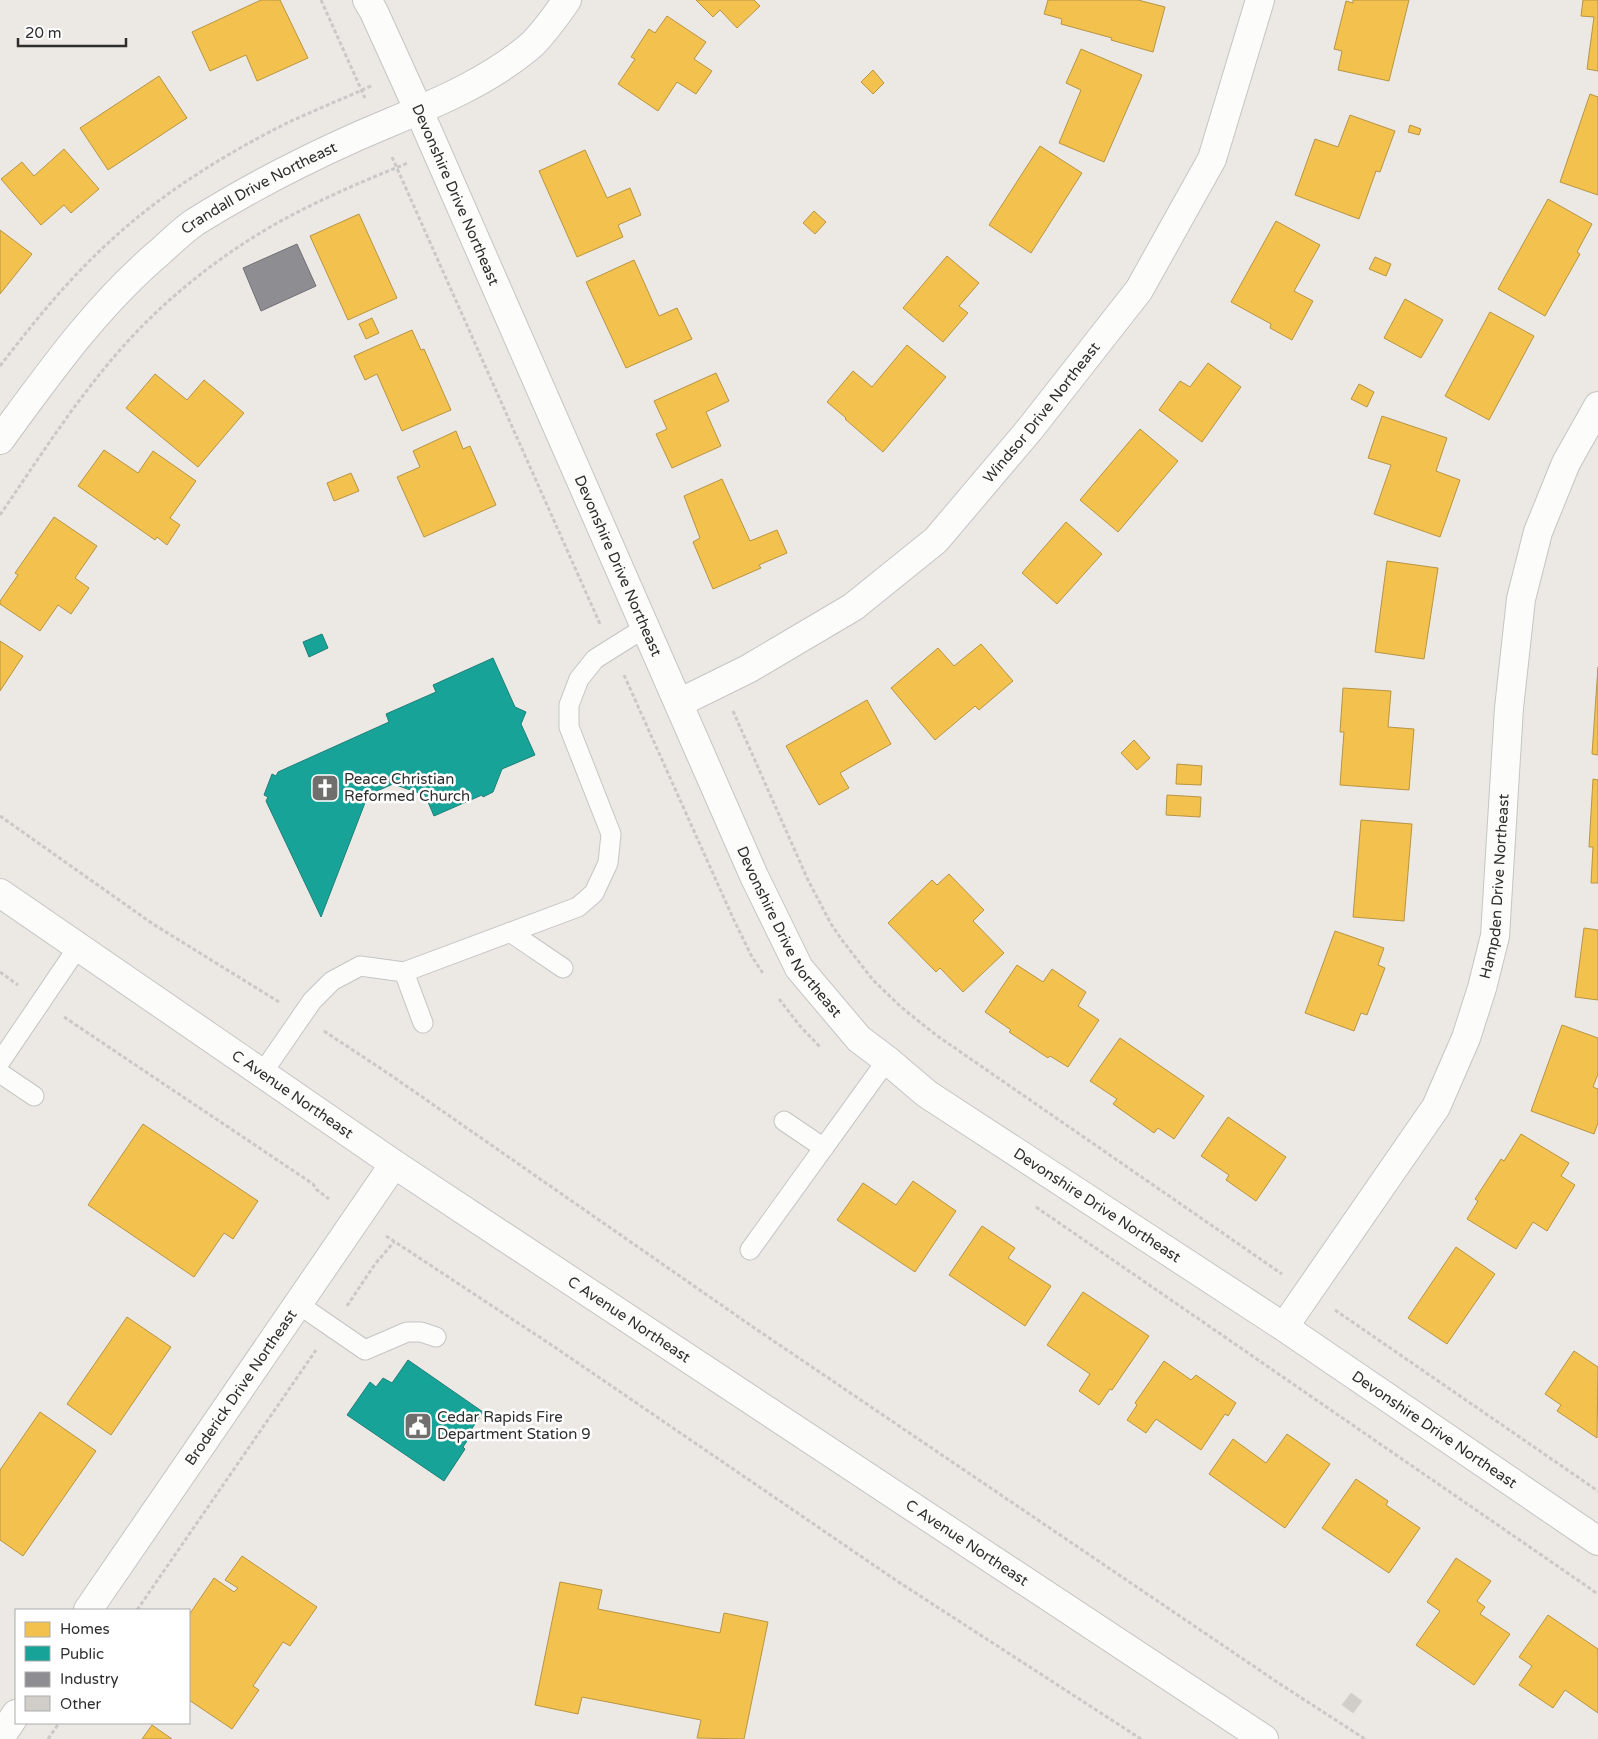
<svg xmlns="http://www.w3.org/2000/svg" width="1598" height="1739" viewBox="0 0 1598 1739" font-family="'Varela Round',sans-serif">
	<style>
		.homes { fill: #f2c14e; stroke: #b79544 }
		.public { fill: #17a398; stroke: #1e8078 }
		.industry { fill: #8d8d92; stroke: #707074 }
		.building { fill: #d1ceca; stroke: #d7d4d0 }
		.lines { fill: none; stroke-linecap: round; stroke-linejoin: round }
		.service-casing { stroke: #c6c5c5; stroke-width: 21 }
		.minor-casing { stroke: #c6c5c5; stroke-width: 30 }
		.tertiary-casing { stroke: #c6c5c5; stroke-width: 30 }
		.path { stroke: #c9c9c8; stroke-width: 3; stroke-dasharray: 4 2.5; stroke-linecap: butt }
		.service { stroke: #fcfcfb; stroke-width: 19 }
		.minor { stroke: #fcfcfb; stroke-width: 28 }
		.tertiary { stroke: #fcfcfb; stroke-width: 28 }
		.labels { text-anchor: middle; stroke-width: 5; stroke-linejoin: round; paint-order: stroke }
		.street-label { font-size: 15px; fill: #2e2e2e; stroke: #fff }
		.poi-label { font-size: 15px; fill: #2e2e2e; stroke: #fff; text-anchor: start }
	</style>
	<rect width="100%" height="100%" fill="#ece8e4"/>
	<path class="homes" d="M261,0H280L308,58L257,81L246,55L210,71L192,32Z
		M696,0H754L760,6L737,28L720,10L713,17Z
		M1048,0H1138L1165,7L1153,52L1111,40L1112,38L1061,24L1062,19L1044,14Z
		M1353,0H1409L1389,81L1338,70L1342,51L1334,49L1346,1L1353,3Z
		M1583,0H1598V71L1587,69L1594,17L1581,16Z
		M667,16L706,42L694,59L712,71L696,94L677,82L658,111L618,84L635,59L631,57L649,29L655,33Z
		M1081,49L1142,75L1104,162L1059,143L1081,90L1066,83Z
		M873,70L884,83L873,94L861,82Z
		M159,76L187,118L108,170L80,128Z
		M1590,94L1598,97V195L1560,182Z
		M1350,115L1395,131L1380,172L1376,171L1359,219L1295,195L1315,139L1338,147Z
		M1410,125L1421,129L1419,135L1408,132Z
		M1040,146L1082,173L1031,253L989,225Z
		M64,149L99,189L71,213L64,205L41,225L1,179L22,162L34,176Z
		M585,150L607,198L630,188L641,215L618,225L623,237L577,257L539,171Z
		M1548,199L1592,224L1577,252L1580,254L1545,316L1498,289Z
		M814,211L826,222L815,234L803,223Z
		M359,214L397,298L348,320L310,236Z
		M1276,221L1320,245L1294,291L1313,301L1292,340L1270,328L1271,324L1231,302Z
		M0,230L32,254L0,294Z
		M947,256L979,283L959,306L968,313L943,342L903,308Z
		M1375,257L1391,264L1386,276L1369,269Z
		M634,260L659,316L677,308L692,339L626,368L586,282Z
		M1405,299L1443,320L1421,358L1384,338Z
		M1490,312L1534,336L1489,420L1445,396Z
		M372,318L379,333L366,339L359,324Z
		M412,330L421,350L424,349L451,410L402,431L377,374L365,380L354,356Z
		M907,345L946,377L883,452L845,419L846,418L827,402L853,371L872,387Z
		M1208,363L1241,387L1202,442L1159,410L1180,381L1190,387Z
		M716,373L729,401L706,412L721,446L672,468L656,434L667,429L654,401Z
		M155,374L187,400L204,380L244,413L198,467L126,408Z
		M1359,384L1374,392L1367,407L1351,399Z
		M1382,416L1447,438L1436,471L1460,480L1440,537L1374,514L1391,465L1368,458Z
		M1140,429L1178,461L1118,532L1080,500Z
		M456,431L463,449L470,446L496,505L424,537L397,477L420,467L413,451Z
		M104,450L138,473L153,451L196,481L170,518L180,525L167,545L157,537L155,540L78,486Z
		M351,473L359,491L334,501L327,483Z
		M722,479L750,541L777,530L787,553L759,565L761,568L713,589L693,542L700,538L684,496Z
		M54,517L97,546L75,578L89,588L71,614L58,605L40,631L0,604V601L18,575L15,573Z
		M1066,522L1102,554L1057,604L1022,573Z
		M1387,561L1438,568L1424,659L1375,652Z
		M0,641L23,656L0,691Z
		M981,644L1013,681L979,710L975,706L935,740L891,688L938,648L954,666Z
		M1598,667V755L1592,754Z
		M1343,688L1391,691L1388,727L1414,729L1409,790L1340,785L1344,732H1340Z
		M867,700L891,744L840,773L849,788L819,805L786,746Z
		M1134,740L1150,758L1137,770L1121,753Z
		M1177,764L1202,766L1201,785L1176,784Z
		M1593,779L1598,780V883H1591L1593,847H1589Z
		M1167,795L1201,797L1200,817L1166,815Z
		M1361,820L1412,824L1404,921L1353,917Z
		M949,874L984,910L973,921L1004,953L963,992L940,968L936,972L888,923L932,880L937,885Z
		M1584,928L1598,930V1000L1575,997Z
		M1335,931L1384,948L1378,965L1385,968L1367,1015L1361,1013L1354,1031L1305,1013Z
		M1017,965L1043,982L1052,969L1086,992L1078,1006L1099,1020L1068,1067L1050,1056L1048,1058L1009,1032L1011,1030L985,1012Z
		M1562,1025L1598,1038V1074L1593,1087L1598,1089V1123L1594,1134L1531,1111Z
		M1120,1038L1204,1096L1174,1139L1158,1128L1154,1133L1113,1104L1117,1099L1090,1081Z
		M1228,1117L1286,1157L1256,1201L1226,1180L1229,1175L1201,1156Z
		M143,1124L258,1201L233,1239L224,1233L194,1277L88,1205Z
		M1521,1134L1569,1163L1561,1176L1575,1185L1547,1231L1533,1222L1516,1249L1467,1219L1478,1201L1475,1199L1501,1159L1504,1161Z
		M913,1181L956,1211L915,1272L837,1220L863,1183L896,1205Z
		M982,1226L1015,1248L1008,1258L1051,1286L1025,1326L949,1275Z
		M1456,1247L1495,1274L1447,1344L1408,1318Z
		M1083,1292L1149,1336L1112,1390L1110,1389L1099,1405L1079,1391L1090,1374L1047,1345Z
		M127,1317L171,1347L111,1435L67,1404Z
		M1574,1351L1598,1367L1597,1438L1557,1411L1561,1405L1545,1394Z
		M1164,1361L1191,1380L1196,1375L1236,1403L1228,1416L1225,1414L1201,1450L1156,1419L1146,1433L1127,1420L1137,1405L1135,1403Z
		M40,1412L96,1451L23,1556L0,1540V1470Z
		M1287,1434L1330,1464L1285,1528L1209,1474L1233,1439L1266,1463Z
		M1356,1479L1388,1501L1386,1505L1420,1528L1389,1573L1322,1528Z
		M242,1556L317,1607L290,1646L283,1642L253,1686L259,1690L232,1729L189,1700V1615L214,1578L234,1592L238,1588L225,1580Z
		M1456,1558L1491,1581L1477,1601L1485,1607L1480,1614L1510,1634L1474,1685L1416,1645L1440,1611L1427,1602Z
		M560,1582L602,1590L598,1609L720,1633L724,1613L768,1622L744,1739L697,1738L701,1720L582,1697L578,1714L535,1705Z
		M1548,1615L1598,1649V1713L1565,1690L1553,1708L1519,1685L1532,1666L1519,1657Z
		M152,1725L172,1739H142Z"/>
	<path class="public" d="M322,634L328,648L309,657L303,642Z
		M493,658L515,707L526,712L521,724L535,755L502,769L493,792L483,797L482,795L434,816L425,795L393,784L368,795L321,917L266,801L268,797L264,795L272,774L276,776L278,772L389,722L386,714L436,692L433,685Z
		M408,1360L483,1412L467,1436L469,1438L463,1447L465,1449L444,1481L347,1415L370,1382L376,1387L383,1378L392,1383Z"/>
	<path class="industry" d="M297,244L316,286L261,311L243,268Z"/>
	<path class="building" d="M1351,1693L1362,1701L1353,1713L1342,1705Z"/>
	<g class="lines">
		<defs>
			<path id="service" d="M510,932L563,968
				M404,972L423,1023
				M0,1062L78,947
				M263,1072L312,1001L332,981L360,966L404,972L578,907L594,893L608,863L611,834L569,727V705L579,679L595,659L646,627
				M0,1073L34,1096
				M784,1121L824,1148
				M750,1250L887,1060
				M298,1304L365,1350L407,1332H421L436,1337"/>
			<g id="minor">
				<path id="s1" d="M367,0L374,12L419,111L754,876L799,968L859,1039L887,1060L927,1094L1284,1327L1598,1541"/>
				<path id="s2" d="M0,440C49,373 97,305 161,251C172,241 183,230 195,222C246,190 300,162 356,137C415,111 479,89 529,47C541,37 558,13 567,0"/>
				<path id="s3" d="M679,703L748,669L853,607L936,540L1030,429L1139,290L1212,159L1260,0"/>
				<path id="s4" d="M1284,1327L1436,1107L1466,1038L1482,988L1495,936L1509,708L1521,599L1538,532L1566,463L1598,406"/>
				<path id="s5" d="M88,1610L394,1164"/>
				<path d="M0,1738L16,1714"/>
			</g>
			<g id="tertiary">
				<path id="s6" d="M0,893L394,1164L1264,1739"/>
			</g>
		</defs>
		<use href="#service" class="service-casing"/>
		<use href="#minor" class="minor-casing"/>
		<use href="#tertiary" class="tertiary-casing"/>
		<path class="path" d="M321,0L365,98
			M392,157L600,624
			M0,366C34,322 66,282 107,244C158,196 220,157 283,125C312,111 343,99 373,85
			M0,515C50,442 97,366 163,306C201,271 245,240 290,216C328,196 368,179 408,163
			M624,675L733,918L751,955L764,975
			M733,711L808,880L831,924L842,940L873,980L901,1007L936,1035L1282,1274
			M0,816L153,924L279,1002
			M0,972L18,985
			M779,999L800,1026L821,1048
			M64,1017L313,1184L317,1190L329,1199
			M324,1031L392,1076L753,1327L1280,1684L1365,1739
			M1036,1207L1598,1594
			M386,1236L553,1346L897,1581L1141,1739
			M347,1306L375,1264L394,1242
			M1335,1310L1598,1491
			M137,1610L316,1350
			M48,1739L59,1723"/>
		<use href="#service" class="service"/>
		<use href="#minor" class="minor"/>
		<use href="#tertiary" class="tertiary"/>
	</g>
	<defs>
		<symbol id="church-square" viewBox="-11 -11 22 22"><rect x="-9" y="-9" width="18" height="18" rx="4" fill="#706f6e" stroke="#fff"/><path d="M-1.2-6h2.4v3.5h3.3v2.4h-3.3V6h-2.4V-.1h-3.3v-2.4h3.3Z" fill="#fff"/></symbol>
		<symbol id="civic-square" viewBox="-11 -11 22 22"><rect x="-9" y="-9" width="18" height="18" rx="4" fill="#706f6e" stroke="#fff"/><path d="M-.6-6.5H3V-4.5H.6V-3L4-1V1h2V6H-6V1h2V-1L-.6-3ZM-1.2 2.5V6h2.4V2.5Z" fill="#fff"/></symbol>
	</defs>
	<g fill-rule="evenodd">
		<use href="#church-square" x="309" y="772" width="32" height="32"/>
		<use href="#civic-square" x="402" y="1410" width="32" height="32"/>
	</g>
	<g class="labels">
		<g class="street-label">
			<text dy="5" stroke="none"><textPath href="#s2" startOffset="366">Crandall Drive Northeast</textPath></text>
			<text dy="5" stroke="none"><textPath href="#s1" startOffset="214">Devonshire Drive Northeast</textPath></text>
			<text dy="5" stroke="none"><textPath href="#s3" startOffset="471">Windsor Drive Northeast</textPath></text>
			<text dy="5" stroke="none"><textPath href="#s1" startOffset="619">Devonshire Drive Northeast</textPath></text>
			<text dy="5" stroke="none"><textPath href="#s4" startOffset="498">Hampden Drive Northeast</textPath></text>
			<text dy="5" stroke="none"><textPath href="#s1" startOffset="1024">Devonshire Drive Northeast</textPath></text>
			<text dy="5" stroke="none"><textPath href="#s6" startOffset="355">C Avenue Northeast</textPath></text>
			<text dy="5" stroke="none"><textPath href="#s1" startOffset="1444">Devonshire Drive Northeast</textPath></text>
			<text dy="5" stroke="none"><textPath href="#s6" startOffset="760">C Avenue Northeast</textPath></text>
			<text dy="5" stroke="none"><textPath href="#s5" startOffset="270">Broderick Drive Northeast</textPath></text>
			<text dy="5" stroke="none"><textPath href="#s1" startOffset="1849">Devonshire Drive Northeast</textPath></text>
			<text dy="5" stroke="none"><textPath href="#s6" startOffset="1165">C Avenue Northeast</textPath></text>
		</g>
		<g class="poi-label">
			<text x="344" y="784">Peace Christian<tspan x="344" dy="17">Reformed Church</tspan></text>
			<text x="437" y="1422">Cedar Rapids Fire<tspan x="437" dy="17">Department Station 9</tspan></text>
		</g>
	</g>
	<rect x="15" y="1609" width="175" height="115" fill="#ffffff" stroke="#ababab"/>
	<rect x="25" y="1622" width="25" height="15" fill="#f2c14e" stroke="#ababab"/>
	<text x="60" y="1634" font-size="15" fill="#2e2e2e">Homes</text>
	<rect x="25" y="1646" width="25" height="15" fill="#17a398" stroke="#ababab"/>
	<text x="60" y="1659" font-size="15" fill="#2e2e2e">Public</text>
	<rect x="25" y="1672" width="25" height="15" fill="#8d8d92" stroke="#ababab"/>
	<text x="60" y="1684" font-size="15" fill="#2e2e2e">Industry</text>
	<rect x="25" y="1696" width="25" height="15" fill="#d1ceca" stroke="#ababab"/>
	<text x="60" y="1709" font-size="15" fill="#2e2e2e">Other</text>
	<path d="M18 38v8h108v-8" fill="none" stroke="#2e2e2e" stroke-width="2.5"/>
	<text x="25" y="38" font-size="15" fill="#2e2e2e" stroke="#ffffff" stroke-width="4" paint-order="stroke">20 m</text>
</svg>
